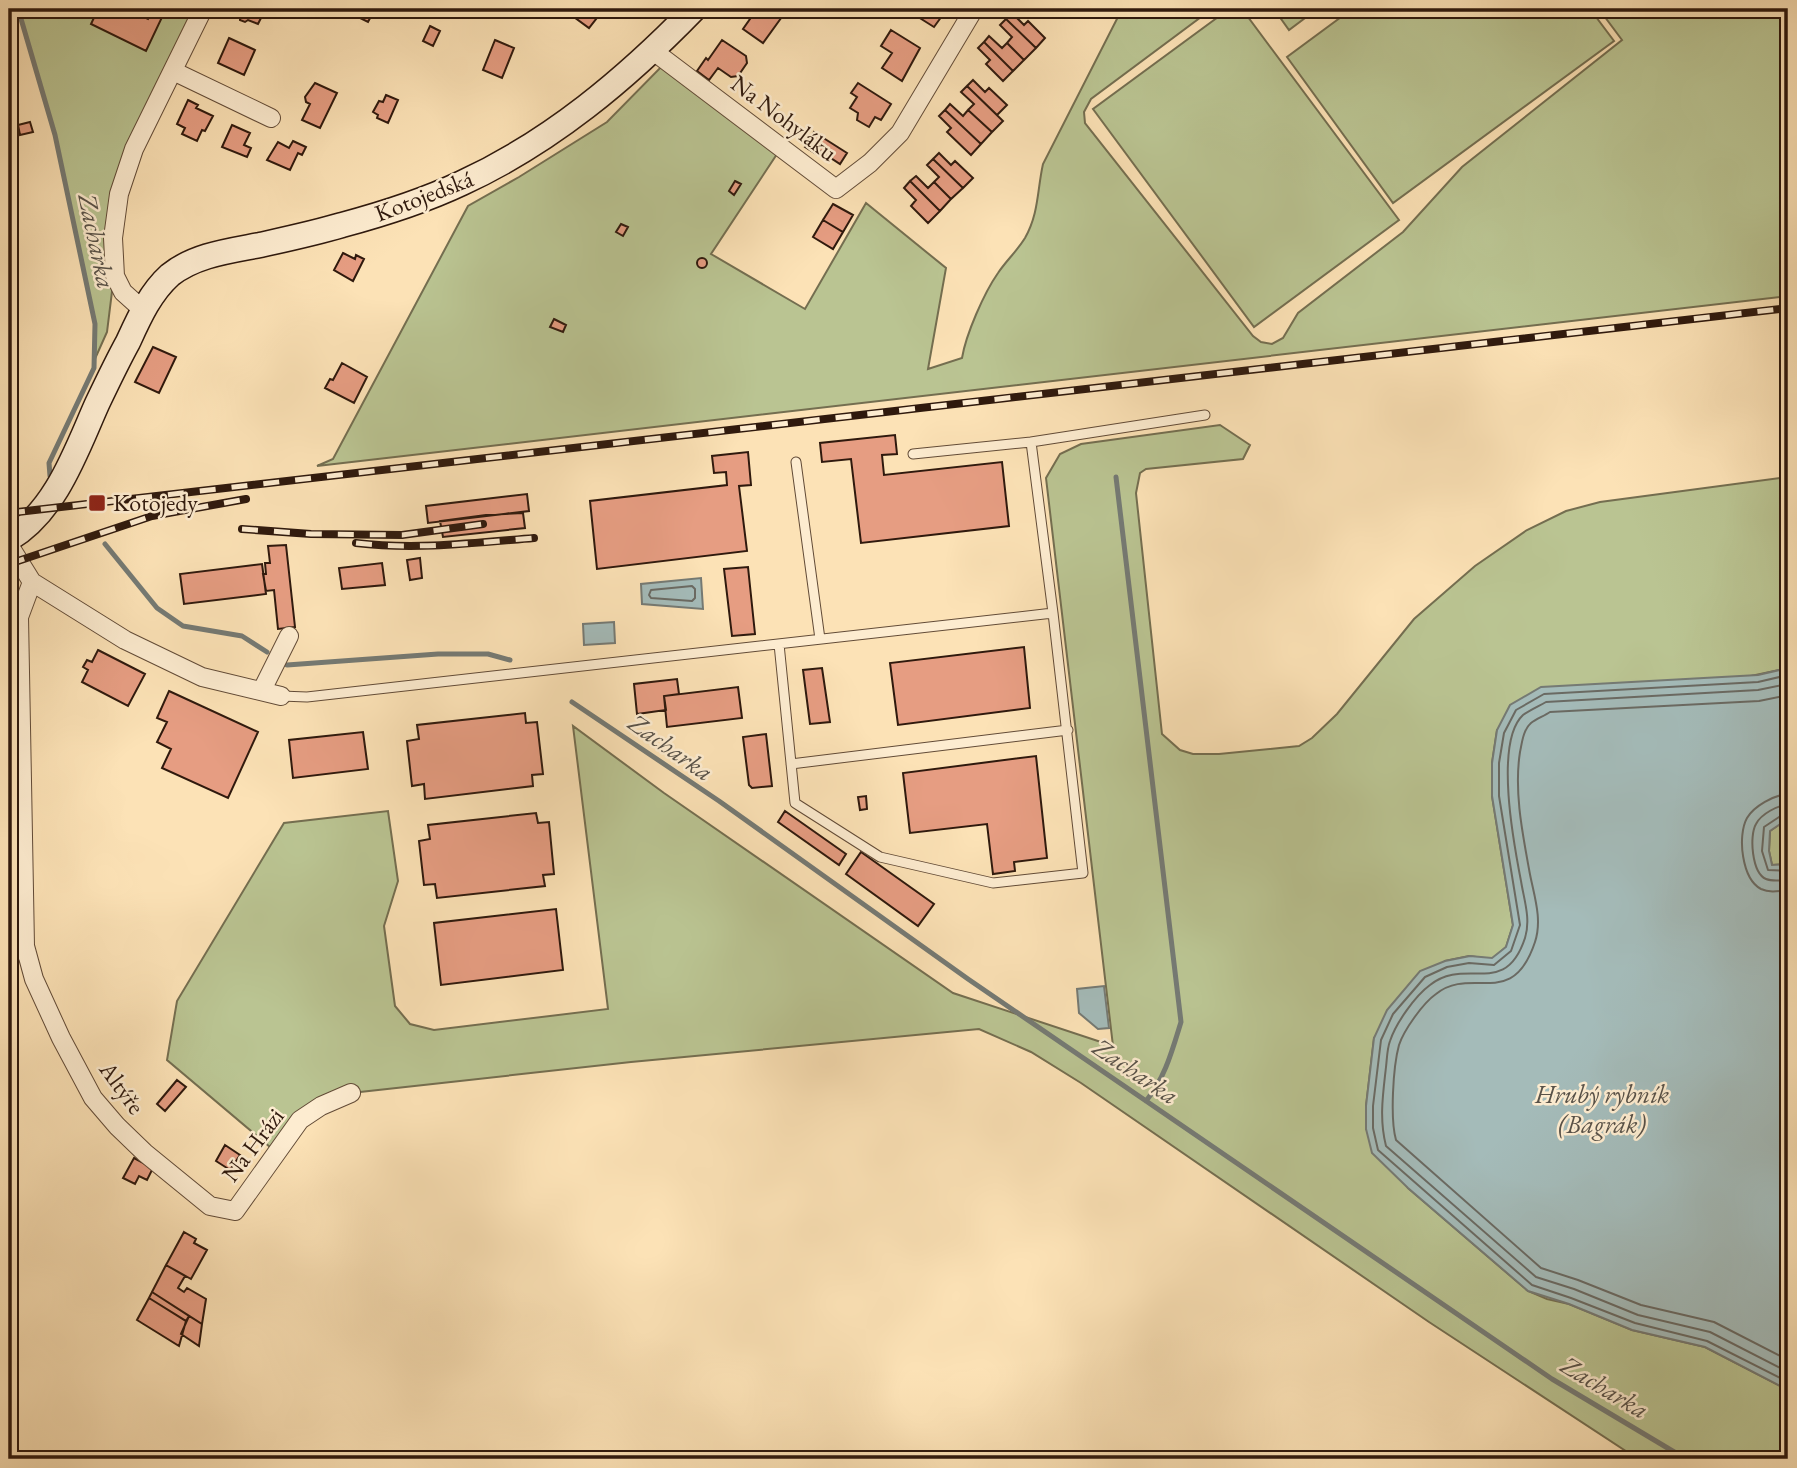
<svg xmlns="http://www.w3.org/2000/svg" width="1797" height="1468" viewBox="0 0 1797 1468" font-family="'EB Garamond',serif">
	<style>
		.green { fill: #bac492; stroke: #746e50; stroke-width: 2 }
		.water { fill: #a4bbb9; stroke: #757a74; stroke-width: 2 }
		.lines { fill: none; stroke-linecap: round; stroke-linejoin: round }
		.shore { stroke: #6a6a63; stroke-width: 2 }
		.stream { stroke: #757a74; stroke-width: 5 }
		.building { fill: #e69d82; stroke: #2f190d; stroke-width: 2 }
		.lane-casing { stroke: #624b37; stroke-width: 11 }
		.street-casing { stroke: #624b37; stroke-width: 20 }
		.secondary-casing { stroke: #2f190d; stroke-width: 27 }
		.lane { stroke: #fdecd0; stroke-width: 9 }
		.street { stroke: #fdecd0; stroke-width: 18 }
		.secondary { stroke: #fdecd0; stroke-width: 24 }
		.rail-casing { stroke: #2f190d; stroke-width: 8 }
		.rail { stroke: #fdecd0; stroke-width: 5; stroke-dasharray: 16; stroke-linecap: butt }
		.poi-dot { fill: #8f2418; stroke: #fdecd0; stroke-width: 2.5 }
		.labels { text-anchor: middle; stroke-width: 5; stroke-linejoin: round; paint-order: stroke }
		.street-label { font-size: 24px; fill: #2f190d; stroke: #fdecd0 }
		.poi-label { font-size: 24px; fill: #2f190d; stroke: #fdecd0; text-anchor: start }
		.water-label { font-size: 26px; font-style: italic; fill: #585249; stroke: #fdecd0 }
	</style>
	<rect width="100%" height="100%" fill="#fce2b6"/>
	<filter id="stains"><feTurbulence type="fractalNoise" baseFrequency=".00286" numOctaves="4"/><feColorMatrix values="0 0 0 0 .2 0 0 0 0 .09 0 0 0 0 .02 0 0 0 .5 -.17"/></filter>
	<radialGradient id="worn" r=".72"><stop offset=".6" stop-color="#630" stop-opacity="0"/><stop offset="1" stop-color="#630" stop-opacity=".3"/></radialGradient>
	<path class="green" d="M20,9H203L128,162L107,332L94,361L95,324L55,135L19,12Z
		M1122,9H1207L1201,17L1091,99L1084,112L1085,123L1253,336L1261,342L1272,344L1283,338L1298,313L1403,232L1462,167L1622,40L1599,9H1788V296L317,466L333,459L468,206L519,177L607,122L664,64L779,151L711,254L805,309L866,203L946,268L928,369L962,358C966,334 984,293 998,273C1006,261 1017,251 1025,238C1039,213 1037,191 1043,164Z
		M1229,9H1242L1399,220L1254,327L1093,109Z
		M1274,9H1317L1289,30Z
		M1352,9H1590L1614,41L1393,203L1287,57Z
		M1220,425L1250,445L1243,459L1146,469L1140,473L1136,493L1162,734L1180,750L1193,754H1219L1299,746L1312,738L1337,714L1414,619L1475,566L1527,530L1566,511L1600,502L1788,477V668L1497,730L1492,763V796L1513,925L1506,947L1492,959L1469,956L1445,961L1374,1038L1366,1106V1129L1408,1188L1528,1291L1547,1299L1569,1304L1632,1330L1705,1347L1788,1390V1459H1638L1429,1322L1081,1083L1031,1052L979,1029L631,1062L351,1093L270,1147L167,1060L177,1001L284,823L388,811L398,881L384,926L395,1006L410,1024L434,1030L608,1009L573,726L664,793L953,993L1113,1046L1046,478L1060,454L1081,444Z
		M1786,820L1788,821V864L1772,865L1769,851L1770,831Z"/>
	<path class="water" d="M701,578L703,609L642,604L641,584Z
		M614,622L615,643L584,645L583,624Z
		M1788,668V821L1786,820L1770,831L1769,851L1772,865L1788,864V1390L1705,1347L1632,1330L1569,1304L1528,1291L1408,1188L1372,1153L1366,1129V1106L1374,1038L1387,1010L1420,971L1445,961L1470,956L1492,958L1506,947L1513,925L1492,796V763L1497,730L1510,705L1541,687L1758,675Z
		M1104,986L1109,1028L1098,1029L1079,1013L1077,989Z"/>
	<g class="lines">
		<path class="shore" d="M692,586L695,589V598L692,601L651,598L649,595L651,590Z
			M1788,675L1758,682L1544,694L1516,710L1504,733L1499,763V796L1520,925L1511,951L1494,965L1469,963L1447,967L1425,977L1393,1014L1381,1040L1373,1106V1128L1378,1150L1532,1285L1571,1298L1635,1323L1707,1341L1788,1382
			M1788,684L1758,690L1546,702C1539,706 1530,710 1523,715C1494,742 1514,845 1521,881C1524,900 1531,919 1525,938C1505,999 1466,956 1430,985C1415,996 1396,1023 1390,1041C1387,1049 1387,1059 1386,1067C1383,1094 1379,1119 1386,1146L1536,1277L1574,1289L1638,1315L1710,1332L1788,1372
			M1788,695L1759,701L1550,712C1544,716 1536,719 1531,723C1523,730 1522,743 1520,752C1514,790 1522,831 1529,869C1533,893 1543,918 1535,942C1512,1011 1472,965 1436,994C1423,1003 1404,1030 1399,1045C1393,1067 1390,1119 1396,1140L1541,1268L1578,1280L1641,1305L1714,1322L1788,1360
			M1788,794C1774,795 1754,806 1747,818C1737,836 1742,879 1761,889C1770,893 1779,891 1788,890
			M1788,805C1778,805 1761,814 1756,824C1749,836 1752,873 1766,879C1773,882 1781,880 1788,880
			M1788,814L1782,815L1764,827L1762,851L1768,870L1788,871"/>
		<path class="stream" d="M20,9L19,12L55,135L95,324L94,368L49,463L50,476
			M1116,477L1181,1022C1172,1051 1165,1078 1146,1101
			M105,544L157,608L183,626L242,636L267,652
			M287,665L438,654H488L510,660
			M572,702L719,801L968,979L1552,1379L1686,1459"/>
	</g>
	<path class="building" d="M98,9H126L148,19L152,10L150,9H170L167,17L163,15L146,51L91,24Z
		M231,9H270L268,13L264,12L258,24L248,20L245,22L240,20V16L230,11Z
		M345,9H375L368,22L352,14L345,13Z
		M563,9H602L603,10L589,28Z
		M758,9H778L784,14L763,43L743,29L752,16L753,10Z
		M919,9H947L934,27L915,15Z
		M1012,13L1024,25L1028,21L1045,38L1036,48L1006,19Z
		M1006,19L1036,48L1024,60L1007,43L1012,37L1000,25Z
		M430,26L440,31L433,46L423,41Z
		M891,30L920,48L902,81L882,68L892,53L881,46Z
		M989,36L1002,48L1007,43L1024,60L1013,71L984,42Z
		M229,38L255,50L244,75L218,63Z
		M495,40L514,48L502,78L483,70Z
		M722,40L746,56L747,63L738,76L731,77L718,68L709,80L697,71L706,58L708,60Z
		M984,42L1013,71L1003,81L986,64L990,60L978,48Z
		M973,80L985,92L989,88L1007,105L997,115L967,86Z
		M315,83L337,93L320,128L302,120L310,104L306,102L305,97Z
		M858,83L891,104L881,120L875,117L869,127L857,120L858,113L850,108L857,97L851,93Z
		M967,86L1003,121L992,132L968,110L974,104L961,92Z
		M386,95L398,100L388,123L377,118L378,115L373,112L379,101L383,102Z
		M188,100L198,105L196,108L213,116L205,131L202,130L197,141L182,134L185,128L177,124Z
		M950,104L963,116L968,110L992,132L981,144L945,110Z
		M945,110L981,144L971,155L947,132L951,128L939,116Z
		M30,122L33,132L20,135L18,125Z
		M232,125L250,133L244,145L251,148L247,157L222,147Z
		M814,132L847,153L840,164L820,151L818,155L805,147Z
		M293,141L306,147L302,155L298,153L290,170L267,160L278,142L289,148Z
		M939,153L951,165L955,161L973,178L963,188L933,159Z
		M933,159L963,188L951,199L934,182L939,177L927,165Z
		M916,176L928,188L934,182L951,199L940,211L910,181Z
		M735,181L741,184L734,195L729,191Z
		M910,181L940,211L928,223L911,206L916,200L904,188Z
		M833,204L853,215L843,232L823,220Z
		M823,220L843,232L833,249L813,237Z
		M621,224L628,227L623,236L616,232Z
		M343,253L355,259L356,255L364,259L353,281L334,270Z
		M697 263a5 5 0 1 1 10 0a5 5 0 1 1-10 0Z
		M554,319L566,325L563,332L550,327Z
		M153,347L176,357L159,393L135,382Z
		M342,363L367,377L354,403L325,388L330,379L333,380Z
		M895,435L897,454L882,455L884,475L1002,462L1009,526L861,543L851,459L822,462L820,443Z
		M748,452L751,485L739,486L747,551L597,569L590,501L727,485L726,472L714,473L712,456Z
		M527,494L529,511L428,523L426,506Z
		M523,513L525,528L443,537L440,521L486,515Z
		M286,545L295,627L278,629L274,590L266,591L263,574H266L265,563H270L268,546Z
		M420,558L422,578L410,580L407,560Z
		M382,563L385,585L342,589L339,568Z
		M262,564L266,594L184,604L180,574Z
		M748,567L755,634L732,636L724,569Z
		M1024,647L1030,708L898,725L890,663Z
		M98,650L145,674L128,706L82,682L88,670L83,667L87,660L92,662Z
		M822,668L830,722L810,724L803,670Z
		M677,679L679,694L664,696L666,710L637,714L634,684Z
		M738,687L742,718L667,727L664,696Z
		M169,691L258,732L228,798L162,768L171,749L157,742L167,722L157,718Z
		M525,713L526,723L537,722L543,774L532,775L533,786L425,799L424,784L412,786L407,741L419,739L417,725Z
		M363,732L368,769L293,778L289,740Z
		M766,734L772,786L752,788L749,785L743,737Z
		M1036,756L1047,858L1014,862L1015,871L993,874L987,824L910,833L903,773Z
		M866,796L867,809L860,810L858,797Z
		M785,811L846,854L839,865L778,822Z
		M536,813L538,823L549,822L554,874L543,875L545,886L437,898L435,884L424,885L419,841L430,839L428,825Z
		M861,852L934,904L918,926L846,874Z
		M556,909L563,970L441,985L434,923Z
		M177,1080L186,1087L165,1111L157,1104Z
		M225,1145L240,1155L230,1170L216,1161Z
		M134,1158L153,1168L147,1180L139,1176L135,1184L123,1178Z
		M184,1232L196,1239L194,1243L207,1250L191,1279L166,1265Z
		M166,1265L185,1276L178,1288L184,1292L187,1288L206,1299L202,1324L152,1292Z
		M152,1292L189,1316L186,1321L149,1298Z
		M149,1298L186,1321L179,1346L137,1320Z
		M189,1316L202,1324L199,1346L181,1334Z"/>
	<g class="lines">
		<defs>
			<path id="lane" d="M913,454L1031,442
				M796,462L820,639
				M1053,613L1031,442L1205,415
				M281,696L307,697L1053,613L1083,873L993,883L880,857L795,803L779,644
				M791,764L1068,730
				M9,831L25,830"/>
			<path id="street" d="M652,50L836,189L870,163L900,133L974,9
				M173,71L271,118
				M143,310L123,292L115,276L113,238L119,194L134,149L203,9
				M9,545L32,582L19,617L25,946L34,979L61,1038L93,1098L117,1126L145,1153L210,1206L235,1211L300,1120L321,1106L351,1093
				M32,582L125,640L202,677L281,696
				M262,690L289,636
				M9,955L25,946"/>
			<path id="secondary" d="M9,539C56,511 76,451 97,404C107,383 117,362 128,342C139,318 150,293 170,275C195,255 229,251 260,245C287,239 315,233 342,225C383,214 424,201 462,183C551,142 626,79 694,9"/>
		</defs>
		<use href="#lane" class="lane-casing"/>
		<use href="#street" class="street-casing"/>
		<use href="#secondary" class="secondary-casing"/>
		<use href="#lane" class="lane"/>
		<use href="#street" class="street"/>
		<use href="#secondary" class="secondary"/>
		<defs>
			<path id="rail" d="M9,513L1788,308
				M242,529L311,534L402,535L483,524
				M356,543C416,550 474,543 534,538
				M9,564L152,516L246,499"/>
		</defs>
		<use href="#rail" class="rail-casing"/>
		<use href="#rail" class="rail"/>
	</g>
	<rect class="poi-dot" x="88" y="494" width="18" height="18" rx="3.5"/>
	<g class="labels">
		<g class="street-label">
			<text transform="translate(784 118) rotate(37)" y="8">Na Nohyláku</text>
			<text transform="translate(424 196) rotate(-21)" y="8">Kotojedská</text>
			<text transform="translate(122 1088) rotate(54)" y="8">Altýře</text>
			<text transform="translate(253 1145) rotate(-53)" y="8">Na Hrázi</text>
		</g>
		<g class="poi-label">
			<text x="113" y="511">Kotojedy</text>
		</g>
		<g class="water-label">
			<text transform="translate(97 241) rotate(78)" y="9">Zacharka</text>
			<text transform="translate(671 747) rotate(35)" y="9">Zacharka</text>
			<text transform="translate(1136 1071) rotate(34)" y="9">Zacharka</text>
			<text x="1602" y="1103">Hrubý rybník<tspan x="1602" dy="30">(Bagrák)</tspan></text>
			<text transform="translate(1605 1387) rotate(31)" y="9">Zacharka</text>
		</g>
	</g>
	<rect width="1797" height="1468" fill="none" stroke="#fce2b6" stroke-width="35"/>
	<rect x="10" y="10" width="1776" height="1447" fill="none" stroke="#2f190d" stroke-width="3.5"/>
	<rect x="18" y="18" width="1762" height="1433" fill="none" stroke="#2f190d" stroke-width="2"/>
	<rect width="100%" height="100%" filter="url(#stains)"/>
	<rect width="100%" height="100%" fill="url(#worn)"/>
</svg>
